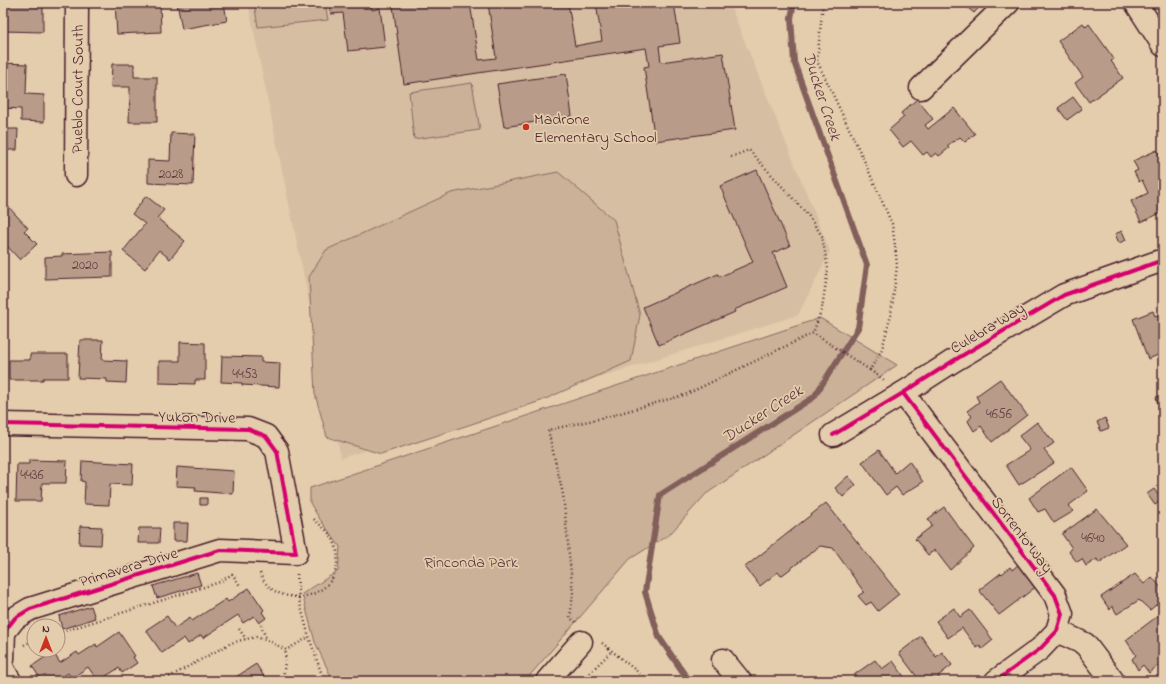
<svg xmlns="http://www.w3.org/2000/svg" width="1166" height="684" viewBox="0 0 1166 684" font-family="'Indie Flower',sans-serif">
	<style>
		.built { fill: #d6bea2 }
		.green { fill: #cab198; stroke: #8a6862 }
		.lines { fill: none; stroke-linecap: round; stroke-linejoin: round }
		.stream { stroke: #825f5a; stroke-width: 6 }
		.building { fill: #b89c89; stroke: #4a1f2b }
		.minor-casing { stroke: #4a1f2b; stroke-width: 25 }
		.path { stroke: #4a1f2b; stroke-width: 2.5; stroke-dasharray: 1 3; stroke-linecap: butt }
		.minor { stroke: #e3cdad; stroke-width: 22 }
		.cycleway-casing { stroke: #e3cdad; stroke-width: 6 }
		.cycleway { stroke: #d6006c; stroke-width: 4 }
		.poi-dot { fill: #c8321e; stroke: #e3cdad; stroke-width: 1.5 }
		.labels { text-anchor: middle; stroke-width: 3.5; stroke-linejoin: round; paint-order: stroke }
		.number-label { font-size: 14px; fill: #663e42 }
		.street-label { font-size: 16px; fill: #4a1f2b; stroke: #e3cdad }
		.poi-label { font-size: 16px; fill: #4a1f2b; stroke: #e3cdad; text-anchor: start }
		.park-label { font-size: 16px; fill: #5d353b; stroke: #e3cdad }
		.water-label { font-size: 17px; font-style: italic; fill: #5d343b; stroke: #e3cdad }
	</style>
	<rect width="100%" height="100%" fill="#e3cdad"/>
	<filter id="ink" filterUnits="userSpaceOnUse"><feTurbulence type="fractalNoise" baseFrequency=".025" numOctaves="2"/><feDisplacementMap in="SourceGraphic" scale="8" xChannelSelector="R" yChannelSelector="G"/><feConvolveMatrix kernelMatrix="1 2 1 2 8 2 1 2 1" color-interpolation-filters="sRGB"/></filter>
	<g filter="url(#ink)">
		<path class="built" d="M248,3H729L830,251L798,315L341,458Z"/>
		<path class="green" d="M254,3H325L328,20L258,27Z
			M472,83L480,130L414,139L409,92Z
			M558,172L614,220L640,315L631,361L541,401L381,454L327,437L315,394L309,277L326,250L451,193Z
			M820,318L897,365L706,494L670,534L630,559L525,681H333L315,642L302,594L338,571L340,547L319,518L310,503V488Z"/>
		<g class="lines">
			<path class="stream" d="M689,681L659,637L645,592L660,495L814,397L858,328L867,265L794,62L791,18L794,3"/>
		</g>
		<path class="building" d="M3,3L43,4V32L3,31Z
			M115,3H160L161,32L117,34Z
			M177,3H224L227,21L182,29Z
			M330,3H371L372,10L380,8L385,47L348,51L343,13L331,14Z
			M411,3H470L479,60L496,58L488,3H568L575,46L602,41L596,3H674L680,43L659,46L661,62L723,53L735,130L655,141L644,67L649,66L646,48L404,84L393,6Z
			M962,3H983L974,13Z
			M1083,23L1086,27L1089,24L1114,59L1111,61L1123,78L1089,102L1075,83L1083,77L1058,41Z
			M3,63L27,64L26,94L44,95V122L21,121V109L3,108Z
			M112,64H134V77H157V122H129L130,87H111Z
			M566,74L572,116L504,127L497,84Z
			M1073,97L1082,109L1067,120L1058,108Z
			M917,99L933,119L925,125L928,129L954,108L975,134L965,142L960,137L954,142L953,141L947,146L949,148L939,156L936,153L931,157L927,152L923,155L911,141L903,147L889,130L904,117L901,113Z
			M3,129H18L17,150H3Z
			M171,133L195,134L193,185L148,183V160L170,161Z
			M1157,150L1163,162V212L1141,222L1131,201L1148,193L1142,180L1139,182L1134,172L1138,170L1133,161Z
			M757,170L790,246L773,253L787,287L734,310L735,312L659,345L643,307L718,274L719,277L753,262L720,186Z
			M146,196L164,210L157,218L185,241L170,259L159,250L145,269L123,251L145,224L132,214Z
			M3,201L28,228L24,231L37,244L20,260L7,246L3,250Z
			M1122,231L1126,240L1119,243L1115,234Z
			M112,252V277L45,279V257L62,256V254Z
			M1153,311L1155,316L1163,313V353L1148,359L1133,319Z
			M80,340H103L102,360L127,361L126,383L107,382V379L78,378Z
			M180,342L205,343V380H195V384L159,383V361H180Z
			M30,354H68V378H43V380H9V360H30Z
			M222,356L261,357V362L280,363L279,387L242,385V383L221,382Z
			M1000,379L1027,415L992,442L981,426L974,431L968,421L972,416L967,411L979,402L976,396Z
			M1163,395V422L1156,397Z
			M1105,418L1109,428L1101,431L1097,422Z
			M1037,422L1054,443L1044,450L1054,463L1019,485L1006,465L1030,450L1019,436Z
			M1163,427V442L1159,428Z
			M879,450L895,473L909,461L923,482L902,495L896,487L886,495L862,462Z
			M29,460L67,461L66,483H42L41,501H16L17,464H29Z
			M82,461L133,464L132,485L110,484L109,505L84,504L85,482L81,481Z
			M177,467L234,471L233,494L195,491L196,487L176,486Z
			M1071,467L1088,491L1068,506L1074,511L1054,523L1045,509L1038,512L1029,498Z
			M848,476L856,485L843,497L835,488Z
			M1154,489L1162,500L1155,505L1147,494Z
			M200,498H207V505H200Z
			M826,503L899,594L878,611L871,602L866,605L858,596L864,592L833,548L820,546L781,576L778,572L760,586L745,567Z
			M944,507L974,548L950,570L935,550L928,555L915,539L932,526L928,519Z
			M1097,509L1126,544L1099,563L1097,559L1086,566L1082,559L1077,562L1069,552L1072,548L1062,534Z
			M173,523H188L187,541H173Z
			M80,526L102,527L101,545L79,544Z
			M139,528H160L159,543H138Z
			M1019,564L1037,586L999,615L979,590L1001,573L1002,574L1010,567L1012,570Z
			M197,573L201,585L157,598L153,586Z
			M1135,574L1144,584L1152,577L1163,590V599L1150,610L1139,600L1117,614L1112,606L1110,610L1101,597Z
			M249,588L264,610L262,612L266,618L259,623L254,616L243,623L238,615L203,638L201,635L188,644L184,638L162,653L146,630L167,616L175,628L190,618L192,621L226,599L228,602Z
			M91,606L95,618L62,629L59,616Z
			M954,608L960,617L970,610L993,640L982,649L980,646L977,648L962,628L948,638L936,621Z
			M1159,615L1163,620V671L1157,666L1149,673L1143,665L1138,670L1132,659L1136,655L1126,640Z
			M119,632L135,656L133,657L137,663L122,673L119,668L98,681L88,667L72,678L68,673L56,681H42L32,666L53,652L60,663L77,652L79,655L96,644L97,647Z
			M921,636L936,657L942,652L952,665L938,676L942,681H920L899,653Z
			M875,660L882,669L893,661L907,681H858L854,675Z
			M256,664L267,681H239L236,677Z"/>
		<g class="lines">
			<defs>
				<g id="minor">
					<path d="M1136,3L1163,45"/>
					<path d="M921,88L1008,3"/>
					<path id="s1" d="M76,175L77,3"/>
					<path d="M903,393L1055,595L1062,614L1057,631L1040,649L996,681"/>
					<path d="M3,424L248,429L266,436L277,451L296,553L220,550L30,609L15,618L4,632L3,659"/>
					<path d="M833,435L903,393L953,361L1064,295L1163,260"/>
					<path d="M1057,631L1085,644L1113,681"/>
					<path d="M723,660L740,681"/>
					<path d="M3,669L10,681"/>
					<path d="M547,681L581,642"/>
				</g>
			</defs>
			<use href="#minor" class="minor-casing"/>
			<path class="path" d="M731,157L749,150L808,215L822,236L828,269L822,308L813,333
				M870,370L884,380
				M260,573C272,608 333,604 337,563C338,555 337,547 333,539C328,530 319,525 312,517
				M297,574L299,600L309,637L322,675L326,681
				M576,622L570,618L573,594L563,494L548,430L603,418L687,394L813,333L870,370L882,349L891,315L897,266L895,245L892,224L863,158L817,61L823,3
				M261,625L265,636L268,640
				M239,629L246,639
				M58,633L220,582L232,574L241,587
				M602,643L649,681
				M24,645L34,640
				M146,681L164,680L231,643L246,639L256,637L269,641L286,650L309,637
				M283,681L286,650
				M581,681L612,651"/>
			<use href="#minor" class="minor"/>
			<defs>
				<path id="cycleway" d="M903,393L1055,595L1062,614L1057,631L1040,649L996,681
					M3,424L248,429L266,436L277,451L296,553L220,550L30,609L15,618L4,632L3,659
					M833,435L903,393L953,361L1064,295L1163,260"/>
			</defs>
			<use href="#cycleway" class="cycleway-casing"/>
			<use href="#cycleway" class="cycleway"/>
		</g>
	</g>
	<circle class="poi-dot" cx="526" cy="127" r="4"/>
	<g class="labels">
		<g class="number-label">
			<text x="171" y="178">2028</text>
			<text x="85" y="269">2020</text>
			<text x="245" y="378">4453</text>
			<text x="999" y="418">4656</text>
			<text x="32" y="479">4436</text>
			<text x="1093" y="542">4640</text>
		</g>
		<g class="street-label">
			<text dy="6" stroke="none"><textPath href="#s1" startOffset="86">Pueblo Court South</textPath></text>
			<text transform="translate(987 327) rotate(-31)" y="6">Culebra Way</text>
			<text transform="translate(197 416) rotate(1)" y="6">Yukon Drive</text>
			<text transform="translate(1023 534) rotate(53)" y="6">Sorrento Way</text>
			<text transform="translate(128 566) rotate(-17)" y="6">Primavera Drive</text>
		</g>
		<g class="poi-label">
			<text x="534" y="124">Madrone<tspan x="534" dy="18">Elementary School</tspan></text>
		</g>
		<g class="park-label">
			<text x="471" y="567">Rinconda Park</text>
		</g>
		<g class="water-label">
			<text transform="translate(823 96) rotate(72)" y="6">Ducker Creek</text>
			<text transform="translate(762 413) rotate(-33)" y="6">Ducker Creek</text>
		</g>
	</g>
	<rect width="1166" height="684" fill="none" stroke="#e3cdad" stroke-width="16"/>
	<rect x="8" y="8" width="1150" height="668" fill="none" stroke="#4a1f2b" stroke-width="1.5" filter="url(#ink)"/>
	<g transform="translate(46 638)"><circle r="19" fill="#e3cdad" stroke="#a68779"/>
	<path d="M0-3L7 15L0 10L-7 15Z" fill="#c8321e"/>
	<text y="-6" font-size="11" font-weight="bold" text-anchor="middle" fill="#4a1f2b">N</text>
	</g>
</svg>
